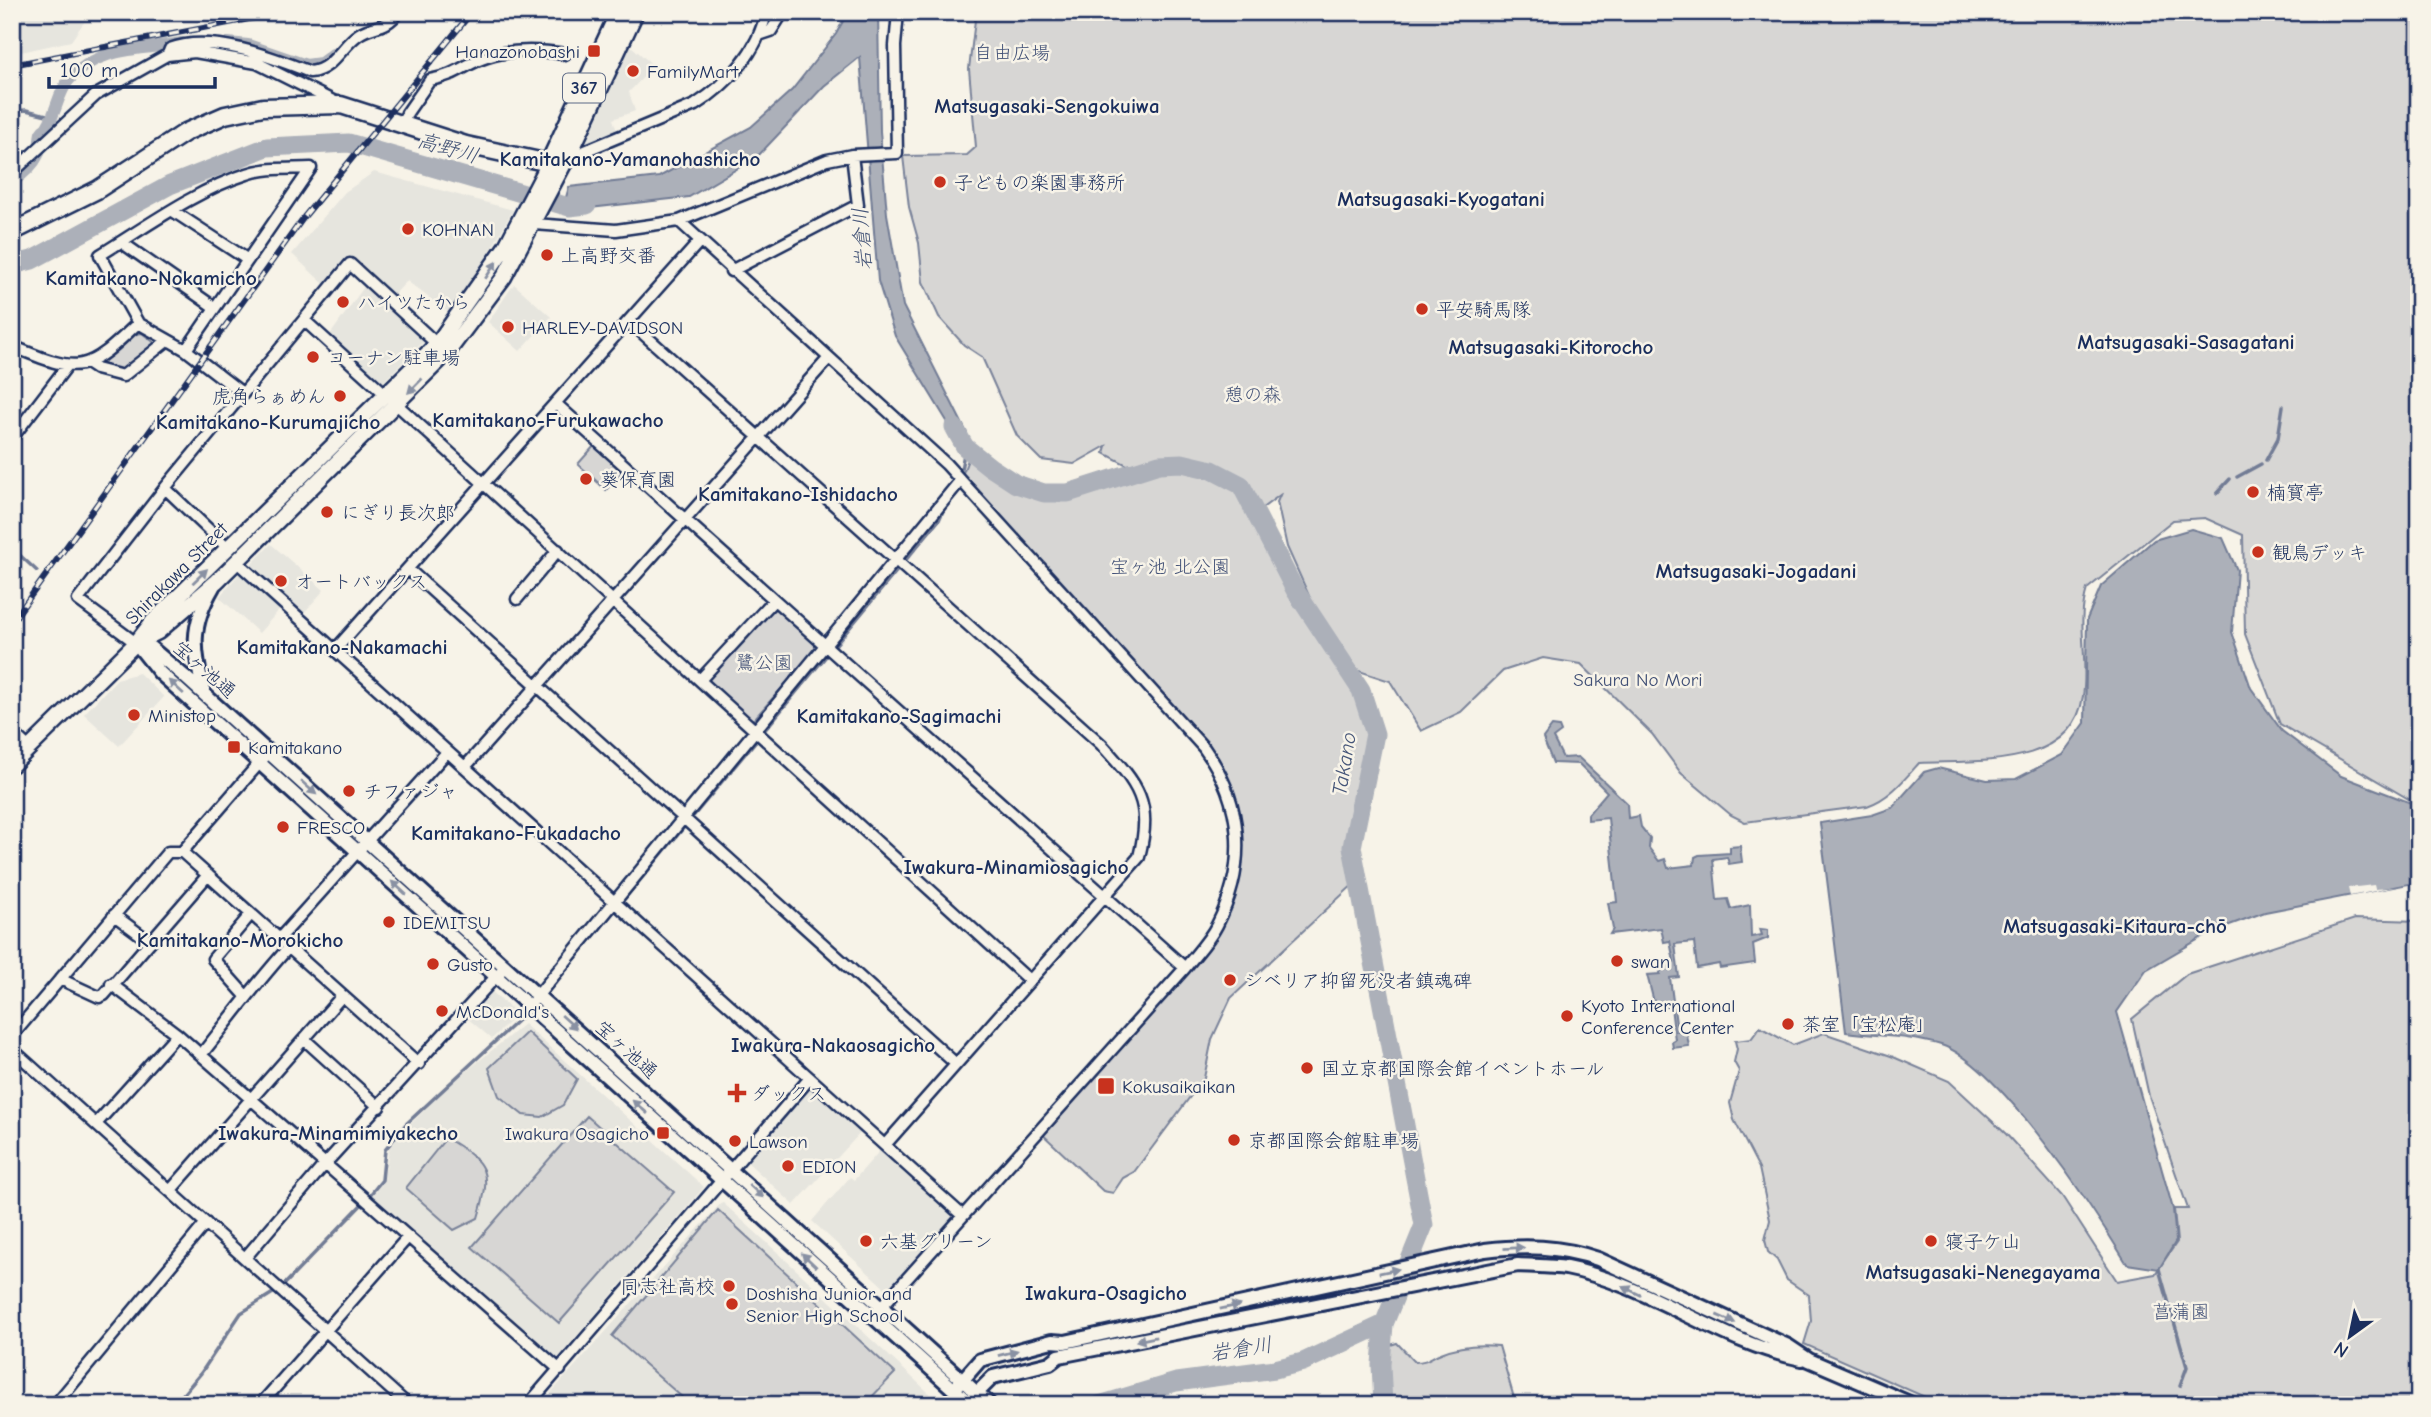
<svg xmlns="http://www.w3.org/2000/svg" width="2431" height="1417" viewBox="0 0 2431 1417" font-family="'Comic Neue','Klee One',sans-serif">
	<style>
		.built { fill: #e6e5de }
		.green { fill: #d7d6d4; stroke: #798299; stroke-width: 2 }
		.water { fill: #acb0b9; stroke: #727c95; stroke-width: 2 }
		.pier { fill: #f7f3e8 }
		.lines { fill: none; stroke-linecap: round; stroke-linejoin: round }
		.stream { stroke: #727c95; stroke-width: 3.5 }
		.canal { stroke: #acb0b9; stroke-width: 12 }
		.river { stroke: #acb0b9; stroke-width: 19 }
		.minor-casing { stroke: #1b2f5e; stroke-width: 15 }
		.tertiary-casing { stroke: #1b2f5e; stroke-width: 18 }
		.secondary-casing { stroke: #1b2f5e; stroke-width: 19 }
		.trunk-casing { stroke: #1b2f5e; stroke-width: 21 }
		.minor { stroke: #f7f3e8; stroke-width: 10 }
		.tertiary { stroke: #f7f3e8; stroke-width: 12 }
		.secondary { stroke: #f7f3e8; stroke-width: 14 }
		.trunk { stroke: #f7f3e8; stroke-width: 16 }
		.rail-casing { stroke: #1b2f5e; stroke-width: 6 }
		.rail { stroke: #f7f3e8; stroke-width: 3.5; stroke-dasharray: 10; stroke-linecap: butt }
		.oneway { fill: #8991a3 }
		.poi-dot { fill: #c8321e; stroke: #f7f3e8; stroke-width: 2.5 }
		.labels { text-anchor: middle; stroke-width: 5; stroke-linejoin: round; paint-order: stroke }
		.shield { fill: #f7f3e8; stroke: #5d6a87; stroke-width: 2 }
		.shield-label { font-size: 18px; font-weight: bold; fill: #1b2f5e }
		.poi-label { font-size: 19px; fill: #1b2f5e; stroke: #f7f3e8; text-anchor: start }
		.park-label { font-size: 19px; fill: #415076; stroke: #f7f3e8 }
		.street-label { font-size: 19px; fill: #1b2f5e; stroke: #f7f3e8 }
		.neighbourhood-label { font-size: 21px; font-weight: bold; fill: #1b2f5e; stroke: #f7f3e8 }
		.water-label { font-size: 21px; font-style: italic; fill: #465679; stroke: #f7f3e8 }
	</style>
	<rect width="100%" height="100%" fill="#f7f3e8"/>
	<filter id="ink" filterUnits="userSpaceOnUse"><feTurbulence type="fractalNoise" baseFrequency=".0143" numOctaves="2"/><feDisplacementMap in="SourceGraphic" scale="14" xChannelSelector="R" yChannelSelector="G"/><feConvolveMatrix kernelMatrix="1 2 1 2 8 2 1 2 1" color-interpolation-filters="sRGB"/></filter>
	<g filter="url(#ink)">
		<path class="built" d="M12,12H91L71,41L12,54Z
			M631,46L654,66L629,92L635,111L613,119L617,131L583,143Z
			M374,172L513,210L479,271L449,313L407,281L393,296L349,255L324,284L292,254L345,192Z
			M366,284L426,339L380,385L330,335Z
			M514,284L551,317L520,351L488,322Z
			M271,544L324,590L302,615L249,567Z
			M241,572L281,608L259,633L219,597Z
			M139,673L164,697L119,746L84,714L117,679Z
			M490,990L517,1014L492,1039L466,1017Z
			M524,1024L704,1187L556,1360L372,1196L384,1180L389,1149L397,1138L447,1087Z
			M815,1088L862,1131L794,1205L744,1159L808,1090Z
			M883,1147L951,1210L952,1219L888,1291L812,1221L850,1177L854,1180Z
			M722,1202L776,1251L942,1405H540Z"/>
		<path class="green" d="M976,12H2419V805L2280,724L2245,634L2243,535L2205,518L2173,520L2087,589C2076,624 2089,660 2083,696C2073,770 1973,760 1919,763C1904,780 1889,799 1867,806L1745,822L1731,815L1681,773L1652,734L1581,664L1543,658L1503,671L1461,712L1421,731L1390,681L1359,671L1323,627L1287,547L1277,502L1280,495L1261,509L1241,478L1214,464L1192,458L1172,457L1127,465L1104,453L1106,446L1074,464L1041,460L1017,436L982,357L964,345L939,317L923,282L919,243L909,207L903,156L967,155L976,147L969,69Z
			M142,333L156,344L122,372L103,367L102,364L132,335Z
			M595,445L624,470L606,490L578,464Z
			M970,454C984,471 997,480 1016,490C1074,521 1106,472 1162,466C1181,464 1220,476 1238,486L1305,619L1315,625L1355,686L1369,725L1350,845L1356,882L1231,998L1212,1039L1204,1078L1134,1172L1123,1178L1113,1193L1103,1191L1039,1131L1204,943L1228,894L1238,831L1218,767L960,481Z
			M771,607L778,608L815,642V651L754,719L749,720L708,683L709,676Z
			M2355,919L2419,921V1405H1943L1804,1344L1811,1321L1809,1295L1787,1280L1777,1260L1768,1252L1765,1240L1770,1220L1759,1168L1734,1120L1730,1103L1739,1071L1734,1062L1737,1049L1735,1041L1751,1039L1760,1027L1793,1045L1824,1033L1891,1056L1949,1081L2006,1134L2062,1196L2117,1281L2155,1274L2177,1242L2174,1209H2188L2149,1096L2132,1019L2187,974Z
			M527,1032L577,1079L563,1105L542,1117L523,1115L499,1096L489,1068Z
			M587,1116L674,1192L559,1323L472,1247Z
			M446,1138C488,1163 492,1171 478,1218L454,1230L406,1188Z
			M718,1210L895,1373L864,1405H691L612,1336Z
			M1397,1343L1415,1362C1428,1362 1430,1357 1441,1353C1460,1345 1479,1344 1499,1346L1516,1405H1391L1387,1346Z"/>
		<path class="water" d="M848,12H878L880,131L887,214L903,306L967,433V454L895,336L878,281L860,57L824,86L757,157L689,197L562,211L569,187L659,177L751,127L792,90L836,34Z
			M2191,529L2223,538L2237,570L2232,632L2251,688L2282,731L2341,776L2419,806V882L2265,912L2213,931L2146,970L2117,1012L2173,1209L2176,1241L2159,1269L2127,1264C2095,1211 1999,1064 1941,1045C1912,1036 1876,1036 1846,1032L1820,823L1872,815L1892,808L1924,772L1938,768L1987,780L2016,779L2062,755L2085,723L2087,619L2101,586L2154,540Z
			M1552,726L1559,727L1561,732L1553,738L1563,758L1578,757L1627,803L1628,818L1639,816L1641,827L1650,838L1649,848L1659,861L1665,859L1668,868L1694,865L1695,857L1699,855L1730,853V847L1740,846L1742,862L1729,864L1727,857L1713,859L1717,900L1728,899L1731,909L1750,905L1751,937L1762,935L1760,929L1768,930V938L1753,944L1755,963L1720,968L1719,964L1697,968L1694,942L1675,944L1679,977L1670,978L1677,1031L1686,1030L1689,1046L1673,1048L1672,1042L1675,1040L1671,1007H1651L1650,1003L1654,1002L1647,975L1660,974L1661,965L1674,962L1670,941L1664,942L1661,928L1610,934L1613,929L1608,903L1617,902L1608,818L1588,820V814L1607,792L1579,764L1553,763L1543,738Z"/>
		<path class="pier" d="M2374,885L2375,889L2395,887L2350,896L2348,888Z"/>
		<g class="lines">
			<path class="stream" d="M12,111L26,110L51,116
				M2266,460L2278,438L2283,406
				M960,475L965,448
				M2237,477L2261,464
				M2217,493L2230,479
				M12,548L37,571
				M544,996L939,520L946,504
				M2159,1269L2187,1367L2180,1386
				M174,1405L201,1373L241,1313L281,1288L365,1201L382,1180L385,1150L405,1125L528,1011
				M2173,1405V1404"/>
			<path class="canal" d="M228,43L248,45L306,65L321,63L333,54
				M12,182C22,175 33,166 38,155C41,148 39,140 41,133C44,127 45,131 48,125C56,112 58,94 68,81C97,46 142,50 182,43"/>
			<path class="river" d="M12,265L32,260L170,185L267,147L349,143L569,207L587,205
				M954,427L965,447L990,467L1016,484L1044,493H1068L1159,464L1182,463L1212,470L1241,485L1295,590L1361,690L1375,734L1352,847L1424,1225L1384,1324L1381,1365L1383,1405
				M1099,1405L1176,1382L1275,1369L1303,1362L1384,1324"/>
			<defs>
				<path id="minor" d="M762,34L771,31L783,12
					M168,54L170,49C210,33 272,57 310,72C333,70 342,45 359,34C374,24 385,30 398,12
					M403,124L407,113L430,80C458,75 464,64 487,57C512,49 540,50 565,54
					M568,158L695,105C728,84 759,51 766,12
					M12,173L96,95L167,55L195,52L257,63L337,103
					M173,211L248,260
					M679,221L946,464L1204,748C1243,802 1248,865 1217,925C1209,941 1195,955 1185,968L877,1312
					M534,224L616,230L679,221L827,160L852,155L897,153L895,46L898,12
					M121,242L214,307
					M731,271L858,205L852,155
					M304,320L1030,981
					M629,321L1101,744C1138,785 1153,801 1139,857L885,1145
					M12,346C81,375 86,373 138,323
					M186,350L311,168C290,169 267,167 247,174C198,189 144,228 100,255L138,323L186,350L242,393
					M87,363L96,369L123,376L168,340
					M555,403L1185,968
					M12,438L67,366
					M165,488L229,549
					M237,562L963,1216
					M408,569L956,1064
					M517,599L558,550
					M136,643L78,600L165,488L350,264L439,346
					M335,650L699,242
					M700,680L774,600
					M12,732L29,748
					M465,767L828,359
					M182,852L269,752
					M114,915L149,941
					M279,939L447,752
					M60,979L99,997L104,995L208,875
					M111,984L177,1034L560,1370
					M245,995L213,959L251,914
					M534,1000L960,481
					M12,1036L168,852H182L419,1064
					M304,1039L379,1107
					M12,1049L408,1405
					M201,1055C230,1019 257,982 289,947
					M96,1124L177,1034
					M170,1191L342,996
					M245,1258L325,1164L501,971
					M55,1405L206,1223
					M260,1405L408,1237
					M528,1405L810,1078"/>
				<path id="tertiary" d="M136,643L151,648L184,676L990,1405
					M136,643L160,673L971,1405
					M204,693C194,649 189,628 213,587
					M959,1384L980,1360L1052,1341L1065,1342L1485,1250C1524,1245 1560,1246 1598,1259L1788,1346L1809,1360L1914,1405
					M971,1399L993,1377L1050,1363L1059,1356L1518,1265C1534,1266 1551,1266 1566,1268C1649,1284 1719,1343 1802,1359"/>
				<path id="secondary" d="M140,641L158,632L217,581L447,353L504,277L566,160
					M12,765L136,643L153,621L437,344L506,246L549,163"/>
				<path id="trunk" d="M549,163L619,12
					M12,232L97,190L186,132L225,115L263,107L341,105L466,145L549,163L566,160L635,12"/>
			</defs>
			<use href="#minor" class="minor-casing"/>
			<use href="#tertiary" class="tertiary-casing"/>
			<use href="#secondary" class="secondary-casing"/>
			<use href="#trunk" class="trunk-casing"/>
			<use href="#minor" class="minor"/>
			<use href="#tertiary" class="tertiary"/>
			<use href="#secondary" class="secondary"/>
			<use href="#trunk" class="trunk"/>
			<defs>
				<path id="rail" d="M12,65L286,12
					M12,622L304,217L472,12"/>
			</defs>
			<use href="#rail" class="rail-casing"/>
			<use href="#rail" class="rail"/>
		</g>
		<defs><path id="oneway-solid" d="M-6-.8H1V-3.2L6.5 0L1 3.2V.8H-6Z" transform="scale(1.75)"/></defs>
		<g class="oneway">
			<use href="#oneway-solid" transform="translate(491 270) rotate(-57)"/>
			<use href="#oneway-solid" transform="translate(415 386) rotate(135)"/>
			<use href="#oneway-solid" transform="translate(200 576) rotate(-44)"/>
			<use href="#oneway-solid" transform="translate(176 687) rotate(-138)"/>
			<use href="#oneway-solid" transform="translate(309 788) rotate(42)"/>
			<use href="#oneway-solid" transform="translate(399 888) rotate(-138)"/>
			<use href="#oneway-solid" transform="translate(569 1022) rotate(42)"/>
			<use href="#oneway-solid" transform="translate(640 1107) rotate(-139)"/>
			<use href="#oneway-solid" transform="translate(756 1191) rotate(42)"/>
			<use href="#oneway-solid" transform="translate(1514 1248) rotate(-3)"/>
			<use href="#oneway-solid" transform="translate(809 1260) rotate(-137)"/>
			<use href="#oneway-solid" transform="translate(1389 1271) rotate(-12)"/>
			<use href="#oneway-solid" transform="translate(1632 1291) rotate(-155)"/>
			<use href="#oneway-solid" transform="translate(1230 1307) rotate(-12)"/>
			<use href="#oneway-solid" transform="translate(1726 1319) rotate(23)"/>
			<use href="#oneway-solid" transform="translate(1146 1339) rotate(169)"/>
			<use href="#oneway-solid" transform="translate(1008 1353) rotate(-15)"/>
		</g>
	</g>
	<g class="poi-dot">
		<rect x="587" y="44" width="14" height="14" rx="3.5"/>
		<circle cx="633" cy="71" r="7"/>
		<circle cx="940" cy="182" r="7"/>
		<circle cx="408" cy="229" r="7"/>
		<circle cx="547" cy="255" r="7"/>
		<circle cx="343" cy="302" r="7"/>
		<circle cx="1422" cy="309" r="7"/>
		<circle cx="508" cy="327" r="7"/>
		<circle cx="313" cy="357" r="7"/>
		<circle cx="340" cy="396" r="7"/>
		<circle cx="586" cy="479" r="7"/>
		<circle cx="2253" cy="492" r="7"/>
		<circle cx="327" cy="512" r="7"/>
		<circle cx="2258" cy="552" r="7"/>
		<circle cx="281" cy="581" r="7"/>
		<circle cx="134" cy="715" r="7"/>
		<rect x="227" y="740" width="14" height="14" rx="3.5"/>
		<circle cx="349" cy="791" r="7"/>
		<circle cx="283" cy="827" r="7"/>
		<circle cx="389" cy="922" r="7"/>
		<circle cx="1617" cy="961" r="7"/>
		<circle cx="433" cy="964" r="7"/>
		<circle cx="1230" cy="980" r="7"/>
		<circle cx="442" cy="1011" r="7"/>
		<circle cx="1567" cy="1016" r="7"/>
		<circle cx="1788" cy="1024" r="7"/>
		<circle cx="1307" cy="1068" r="7"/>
		<rect x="1097" y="1077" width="18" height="18" rx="3.5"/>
		<path d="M733.5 1082.5h7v7h7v7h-7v7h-7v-7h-7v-7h7z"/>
		<rect x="656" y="1126" width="14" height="14" rx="3.5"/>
		<circle cx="1234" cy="1140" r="7"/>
		<circle cx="735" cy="1141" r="7"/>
		<circle cx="788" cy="1166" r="7"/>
		<circle cx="866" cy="1241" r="7"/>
		<circle cx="1931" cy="1241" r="7"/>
		<circle cx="729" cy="1286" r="7"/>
		<circle cx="732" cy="1304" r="7"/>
	</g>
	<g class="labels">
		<rect class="shield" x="563" y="73.5" width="42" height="29" rx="5"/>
		<g class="shield-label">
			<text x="584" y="94">367</text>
		</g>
		<g class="poi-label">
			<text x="580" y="58" text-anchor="end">Hanazonobashi</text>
			<text x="647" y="78">FamilyMart</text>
			<text x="954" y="189">子どもの楽園事務所</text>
			<text x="422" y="236">KOHNAN</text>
			<text x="561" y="262">上高野交番</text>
			<text x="357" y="309">ハイツたから</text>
			<text x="1436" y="316">平安騎馬隊</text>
			<text x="522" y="334">HARLEY-DAVIDSON</text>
			<text x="327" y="364">コーナン駐車場</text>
			<text x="326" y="403" text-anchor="end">虎角らぁめん</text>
			<text x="600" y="486">葵保育園</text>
			<text x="2267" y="499">楠寳亭</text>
			<text x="341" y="519">にぎり長次郎</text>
			<text x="2272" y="559">観鳥デッキ</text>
			<text x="295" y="588">オートバックス</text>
			<text x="148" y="722">Ministop</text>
			<text x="248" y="754">Kamitakano</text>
			<text x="363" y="798">チファジャ</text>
			<text x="297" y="834">FRESCO</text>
			<text x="403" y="929">IDEMITSU</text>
			<text x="1631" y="968">swan</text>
			<text x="447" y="971">Gusto</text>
			<text x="1244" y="987">シベリア抑留死没者鎮魂碑</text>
			<text x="1581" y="1012">Kyoto International<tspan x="1581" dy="22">Conference Center</tspan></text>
			<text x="456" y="1018">McDonald's</text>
			<text x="1802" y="1031">茶室「宝松庵」</text>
			<text x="1321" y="1075">国立京都国際会館イベントホール</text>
			<text x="1122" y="1093">Kokusaikaikan</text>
			<text x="751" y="1100">ダックス</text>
			<text x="649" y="1140" text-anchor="end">Iwakura Osagicho</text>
			<text x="1248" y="1147">京都国際会館駐車場</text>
			<text x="749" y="1148">Lawson</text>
			<text x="802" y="1173">EDION</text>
			<text x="880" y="1248">六基グリーン</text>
			<text x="1945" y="1248">寝子ケ山</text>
			<text x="715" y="1293" text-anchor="end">同志社高校</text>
			<text x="746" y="1300">Doshisha Junior and<tspan x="746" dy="22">Senior High School</tspan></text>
		</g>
		<g class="park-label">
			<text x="1012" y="59">自由広場</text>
			<text x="1253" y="401">憩の森</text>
			<text x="1170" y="573">宝ヶ池 北公園</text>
			<text x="764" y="669">鷺公園</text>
			<text x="1638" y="686">Sakura No Mori</text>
			<text x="2181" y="1318">菖蒲園</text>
		</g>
		<g class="street-label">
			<text transform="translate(176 573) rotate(-45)" y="7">Shirakawa Street</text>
			<text transform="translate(205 669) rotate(41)" y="7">宝ヶ池通</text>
			<text transform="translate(627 1049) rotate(42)" y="7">宝ヶ池通</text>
		</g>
		<g class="neighbourhood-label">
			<text x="1047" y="113">Matsugasaki-Sengokuiwa</text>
			<text x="630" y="166">Kamitakano-Yamanohashicho</text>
			<text x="1441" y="206">Matsugasaki-Kyogatani</text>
			<text x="151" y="285">Kamitakano-Nokamicho</text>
			<text x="2186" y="349">Matsugasaki-Sasagatani</text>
			<text x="1551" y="354">Matsugasaki-Kitorocho</text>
			<text x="548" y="427">Kamitakano-Furukawacho</text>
			<text x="268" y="429">Kamitakano-Kurumajicho</text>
			<text x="798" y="501">Kamitakano-Ishidacho</text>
			<text x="1756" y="578">Matsugasaki-Jogadani</text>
			<text x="342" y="654">Kamitakano-Nakamachi</text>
			<text x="899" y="723">Kamitakano-Sagimachi</text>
			<text x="516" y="840">Kamitakano-Fukadacho</text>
			<text x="1016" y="874">Iwakura-Minamiosagicho</text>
			<text x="2115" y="933">Matsugasaki-Kitaura-chō</text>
			<text x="240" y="947">Kamitakano-Morokicho</text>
			<text x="833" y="1052">Iwakura-Nakaosagicho</text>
			<text x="338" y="1140">Iwakura-Minamimiyakecho</text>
			<text x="1983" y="1279">Matsugasaki-Nenegayama</text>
			<text x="1106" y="1300">Iwakura-Osagicho</text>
		</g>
		<g class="water-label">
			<text transform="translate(448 148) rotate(16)" y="7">高野川</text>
			<text transform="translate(862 239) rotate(-94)" y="7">岩倉川</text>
			<text transform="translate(1344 764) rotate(-81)" y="7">Takano</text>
			<text transform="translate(1241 1349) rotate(-9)" y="7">岩倉川</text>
		</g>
	</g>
	<rect width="2431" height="1417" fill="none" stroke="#f7f3e8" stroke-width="42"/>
	<rect x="21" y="21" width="2389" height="1375" fill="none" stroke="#1b2f5e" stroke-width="2.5" filter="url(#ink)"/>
	<g transform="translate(2350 1336) rotate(213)" stroke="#f7f3e8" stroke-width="5" paint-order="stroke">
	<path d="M0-5L12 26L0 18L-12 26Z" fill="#1b2f5e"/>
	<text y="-10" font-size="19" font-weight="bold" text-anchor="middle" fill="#1b2f5e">N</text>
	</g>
	<path d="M49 77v10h166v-10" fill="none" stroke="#1b2f5e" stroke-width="3.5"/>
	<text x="60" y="77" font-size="21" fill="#1b2f5e" stroke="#f7f3e8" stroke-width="5" paint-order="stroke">100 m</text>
</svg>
